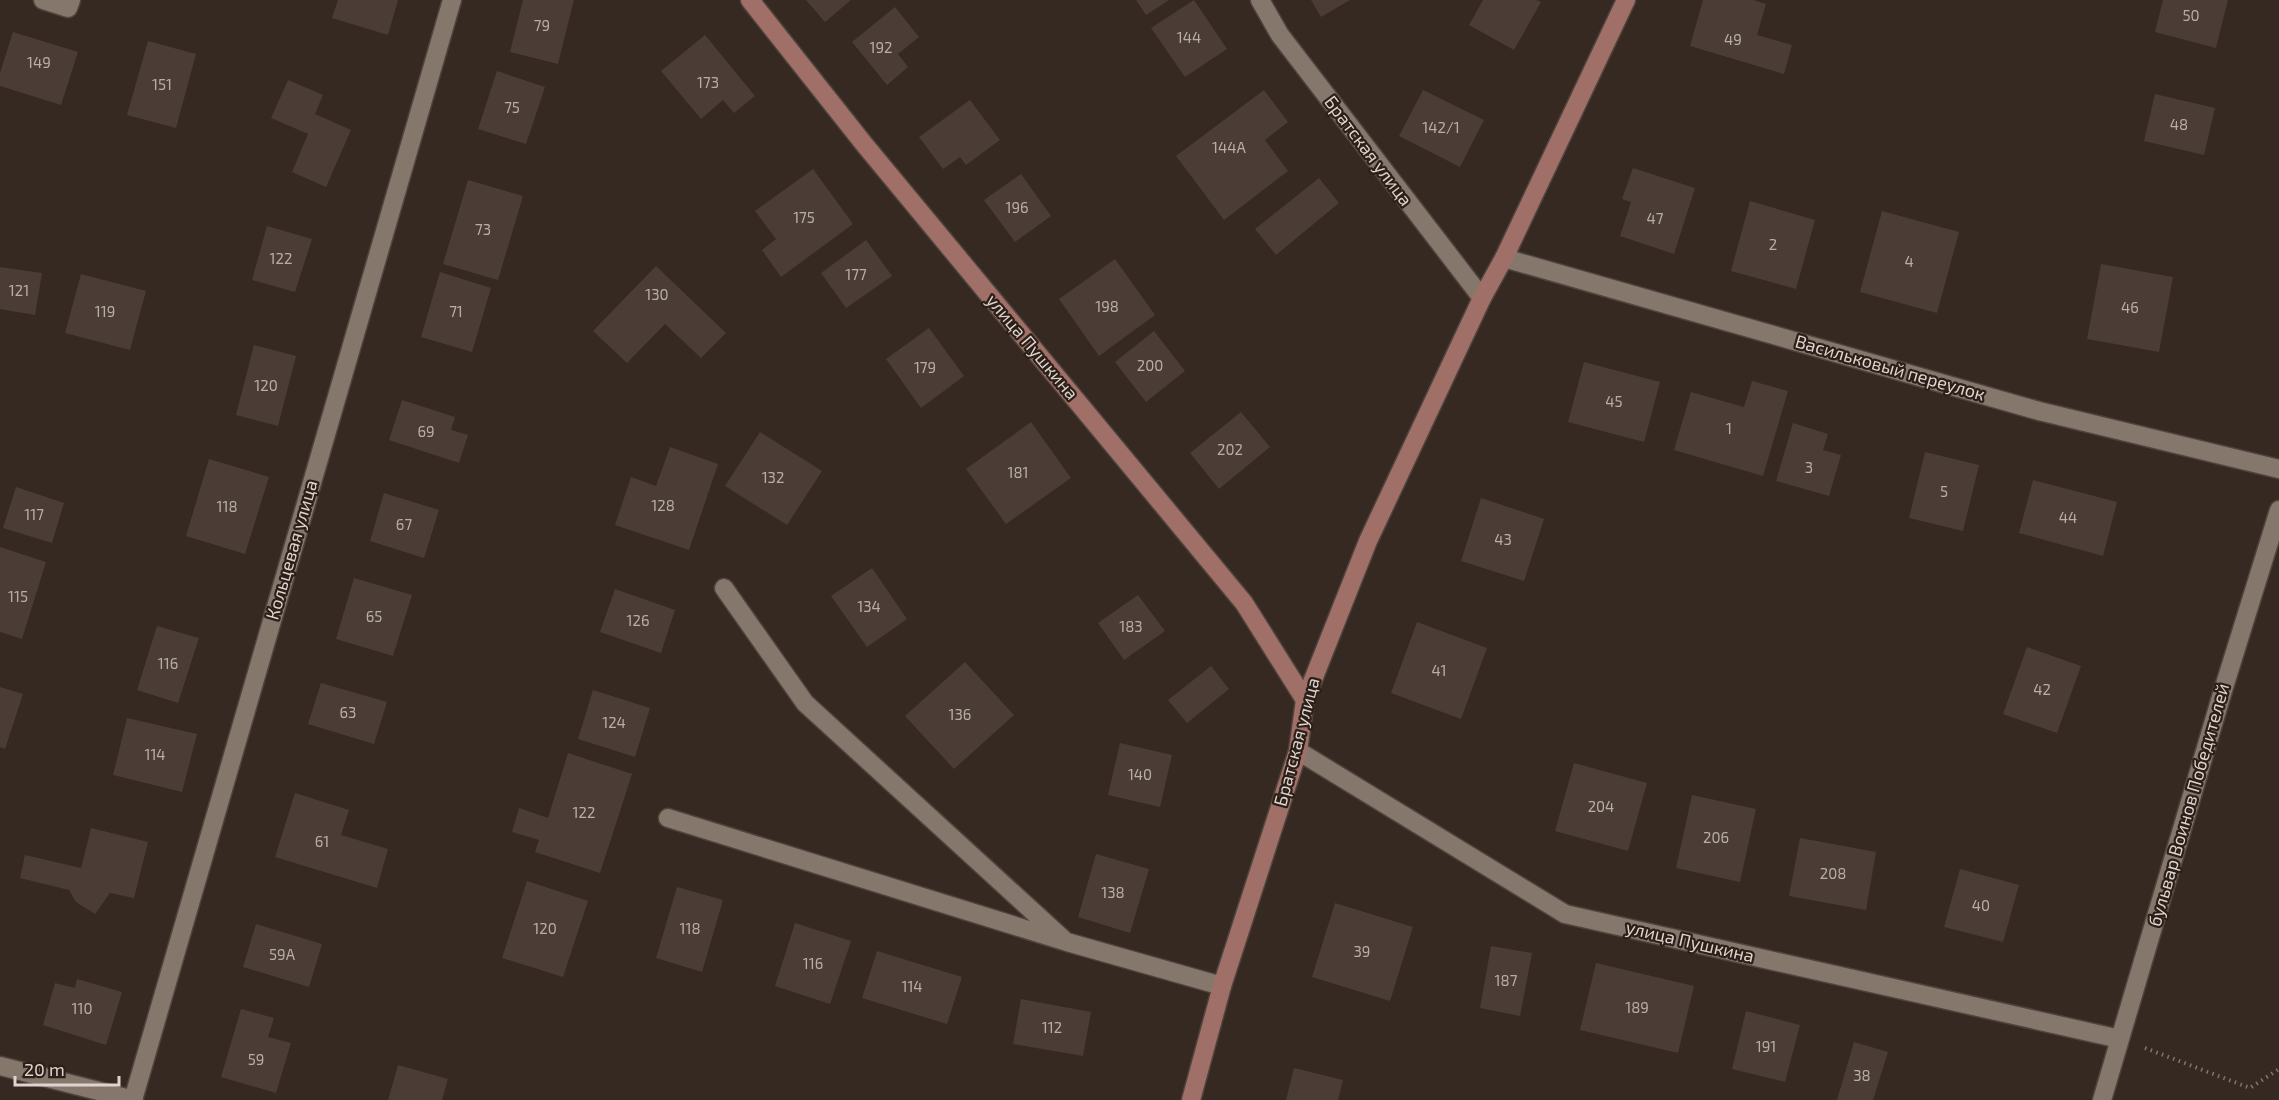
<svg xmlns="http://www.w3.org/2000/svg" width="2279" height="1100" viewBox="0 0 2279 1100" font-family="'Exo 2',sans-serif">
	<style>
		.building { fill: #4b3d35 }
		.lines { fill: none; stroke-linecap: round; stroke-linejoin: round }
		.lane-casing { stroke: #4f443d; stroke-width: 21 }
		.street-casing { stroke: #4f443d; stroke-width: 21 }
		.secondary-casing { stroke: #4f443d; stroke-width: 21 }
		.path { stroke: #81766f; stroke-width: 4; stroke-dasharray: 1.5 4.5; stroke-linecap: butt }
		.lane { stroke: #86776d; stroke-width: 18 }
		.street { stroke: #86776d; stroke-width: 18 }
		.secondary { stroke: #a07068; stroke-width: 18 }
		.labels { text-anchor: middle; stroke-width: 4.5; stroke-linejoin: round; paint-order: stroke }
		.number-label { font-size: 15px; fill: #b8aea8 }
		.street-label { font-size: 18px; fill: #ddd4cf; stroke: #2c1f17 }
	</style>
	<rect width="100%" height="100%" fill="#362921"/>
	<path class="building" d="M338,0H398L388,35L332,18Z
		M523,0H574L558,64L510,52Z
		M806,0H851L825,22Z
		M1136,0H1169L1146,15Z
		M1194,0L1227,49L1185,77L1151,28Z
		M1311,0H1350L1321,17Z
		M1483,0H1536L1541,2L1514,50L1469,25Z
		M1703,0H1753L1766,4L1757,35L1792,45L1784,74L1690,46Z
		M2163,0H2228L2216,48L2155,32Z
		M895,7L919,37L898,54L908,67L887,85L852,42Z
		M13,32L78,52L61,105L0,86V73Z
		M705,35L755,96L734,113L723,100L701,119L661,71Z
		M148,41L196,54L176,128L127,115Z
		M497,71L545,87L526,144L478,129Z
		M288,80L323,95L315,114L351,130L326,187L292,172L308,134L271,118Z
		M1264,90L1288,122L1265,140L1288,171L1224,220L1176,156Z
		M1423,90L1484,120L1460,167L1399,136Z
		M2155,94L2215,108L2204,155L2144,141Z
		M970,100L1000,140L966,165L960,157L943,169L919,137Z
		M1633,168L1695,188L1674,254L1620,236L1631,202L1622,199Z
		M813,169L853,224L781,277L762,250L776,239L755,211Z
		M1021,174L1051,216L1015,242L984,200Z
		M1319,178L1339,203L1276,255L1255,229Z
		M468,180L523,196L498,280L443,264Z
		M1750,201L1815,220L1796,289L1731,271Z
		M1882,211L1959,232L1937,313L1860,292Z
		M267,226L312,239L295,292L252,280Z
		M866,240L892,276L846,308L821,273Z
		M1115,259L1155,315L1099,356L1059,299Z
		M2101,264L2173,277L2159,352L2087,339Z
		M656,266L726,333L701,358L665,324L627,363L593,331Z
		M0,267L42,273L35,315L0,309Z
		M440,272L491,288L472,352L421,337Z
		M81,274L146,291L130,350L65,333Z
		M929,328L964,376L921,408L886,359Z
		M1154,331L1185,371L1146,402L1115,362Z
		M254,345L296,356L278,426L236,415Z
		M1584,362L1660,382L1644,442L1568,422Z
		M1752,381L1788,391L1763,476L1674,450L1691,392L1744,407Z
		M402,400L455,417L451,430L468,435L459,463L389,440Z
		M1241,412L1270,447L1219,489L1190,453Z
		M1031,422L1071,478L1006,524L966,469Z
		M1793,423L1828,434L1823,450L1841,455L1829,496L1776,481Z
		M760,432L822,471L787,525L725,486Z
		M670,447L718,464L689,550L615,525L631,477L656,486Z
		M1925,452L1979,465L1963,531L1909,518Z
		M209,459L269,477L245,554L186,536Z
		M2033,480L2117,502L2103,556L2019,533Z
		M16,487L64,503L52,543L3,528Z
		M384,493L439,510L424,558L370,541Z
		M1481,498L1544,519L1524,581L1461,561Z
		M0,547L46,562L22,639L0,632Z
		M872,568L907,619L867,647L831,596Z
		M354,578L412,595L393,656L336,639Z
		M615,589L675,610L661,653L600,632Z
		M1138,595L1165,631L1124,660L1098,623Z
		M1417,622L1487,648L1461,719L1391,693Z
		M157,626L199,638L178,703L137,690Z
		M2027,647L2081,666L2057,733L2003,714Z
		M965,662L1014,715L954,769L905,716Z
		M1211,666L1229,689L1187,723L1168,700Z
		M321,683L387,702L374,744L308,724Z
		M0,687L23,694L5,749L0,747Z
		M593,690L650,708L635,757L578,739Z
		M127,718L197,734L182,792L113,775Z
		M1120,743L1172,755L1160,807L1108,795Z
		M568,753L632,774L600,873L535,852L539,840L512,832L519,808L548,818Z
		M1574,763L1647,783L1628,851L1555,831Z
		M295,793L349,810L341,835L388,849L377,888L275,857Z
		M1692,795L1756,809L1740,882L1676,868Z
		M91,828L148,842L134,898L110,893L95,914L76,902L69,890L20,878L25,855L81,868Z
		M1800,838L1876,852L1866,910L1789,896Z
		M1096,854L1149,869L1130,933L1078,917Z
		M1960,869L2019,885L2003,942L1944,927Z
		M527,881L588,901L563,977L502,958Z
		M677,887L723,900L702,972L656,958Z
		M1335,903L1413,927L1390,1001L1312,977Z
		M795,923L851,941L830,1004L775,986Z
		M256,924L322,944L309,987L243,967Z
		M1491,946L1532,953L1520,1016L1480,1008Z
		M877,951L962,977L947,1024L862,998Z
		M1596,963L1694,986L1678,1053L1580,1030Z
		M77,979L122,992L106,1045L43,1025L55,983L75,988Z
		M1021,999L1091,1012L1083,1056L1013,1044Z
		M241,1009L274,1018L268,1037L291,1043L276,1093L221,1077Z
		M1746,1011L1800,1025L1785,1082L1732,1069Z
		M1854,1042L1888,1052L1873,1100H1837Z
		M398,1065L448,1079L442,1100H388Z
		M1294,1068L1343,1080L1338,1100H1286Z"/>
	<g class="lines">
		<defs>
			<path id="lane" d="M724,588L805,703L1063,939
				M668,818L1067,942L1222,986"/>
			<path id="street" d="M43,0L68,8L71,0
				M1260,0L1280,35L1482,298
				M1504,258L2039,411L2279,469
				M1298,751L1565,914L2120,1039
				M0,1066L134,1100
				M133,1100L452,0
				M2102,1100L2221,697L2279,510"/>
			<path id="secondary" d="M750,0L864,144L1244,603L1305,700
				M1191,1100L1222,986L1298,751L1305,700L1368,541L1482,298L1504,258L1626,0"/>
		</defs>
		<use href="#lane" class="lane-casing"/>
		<use href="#street" class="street-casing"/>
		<use href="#secondary" class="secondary-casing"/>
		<path class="path" d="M2145,1048L2250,1088L2279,1069"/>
		<use href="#lane" class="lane"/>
		<use href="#street" class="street"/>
		<use href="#secondary" class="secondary"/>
	</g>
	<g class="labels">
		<g class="number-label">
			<text x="2191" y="21">50</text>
			<text x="542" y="31">79</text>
			<text x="1189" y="43">144</text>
			<text x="1733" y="45">49</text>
			<text x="881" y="53">192</text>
			<text x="39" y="68">149</text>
			<text x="708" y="88">173</text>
			<text x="162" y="90">151</text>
			<text x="512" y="113">75</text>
			<text x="2179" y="130">48</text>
			<text x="1441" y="133">142/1</text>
			<text x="1229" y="153">144А</text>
			<text x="1017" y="213">196</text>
			<text x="804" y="223">175</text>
			<text x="1655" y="224">47</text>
			<text x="483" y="235">73</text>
			<text x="1773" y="250">2</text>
			<text x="281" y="264">122</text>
			<text x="1909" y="267">4</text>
			<text x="856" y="280">177</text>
			<text x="19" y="296">121</text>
			<text x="657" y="300">130</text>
			<text x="1107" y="312">198</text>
			<text x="2130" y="313">46</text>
			<text x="105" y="317">119</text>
			<text x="456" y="317">71</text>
			<text x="1150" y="371">200</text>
			<text x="925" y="373">179</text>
			<text x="266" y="391">120</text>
			<text x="1614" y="407">45</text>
			<text x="1729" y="434">1</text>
			<text x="426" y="437">69</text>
			<text x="1230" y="455">202</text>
			<text x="1809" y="473">3</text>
			<text x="1018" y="478">181</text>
			<text x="773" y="483">132</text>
			<text x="1944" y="497">5</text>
			<text x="663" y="511">128</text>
			<text x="227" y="512">118</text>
			<text x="34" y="520">117</text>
			<text x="2068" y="523">44</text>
			<text x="404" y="530">67</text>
			<text x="1503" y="545">43</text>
			<text x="18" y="602">115</text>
			<text x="869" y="612">134</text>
			<text x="374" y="622">65</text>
			<text x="638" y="626">126</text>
			<text x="1131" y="632">183</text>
			<text x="168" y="669">116</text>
			<text x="1439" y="676">41</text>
			<text x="2042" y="695">42</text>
			<text x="348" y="718">63</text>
			<text x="960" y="720">136</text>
			<text x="614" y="728">124</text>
			<text x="155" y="760">114</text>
			<text x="1140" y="780">140</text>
			<text x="1601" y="812">204</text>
			<text x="584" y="818">122</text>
			<text x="1716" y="843">206</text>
			<text x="322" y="847">61</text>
			<text x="1833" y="879">208</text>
			<text x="1113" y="898">138</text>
			<text x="1981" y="911">40</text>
			<text x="545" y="934">120</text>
			<text x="690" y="934">118</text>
			<text x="1362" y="957">39</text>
			<text x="282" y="960">59А</text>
			<text x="813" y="969">116</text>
			<text x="1506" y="986">187</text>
			<text x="912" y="992">114</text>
			<text x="1637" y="1013">189</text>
			<text x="82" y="1014">110</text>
			<text x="1052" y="1033">112</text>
			<text x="1766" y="1052">191</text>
			<text x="256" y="1065">59</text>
			<text x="1862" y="1081">38</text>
		</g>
		<g class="street-label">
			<text transform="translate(1368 151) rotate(53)" y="6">Братская улица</text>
			<text transform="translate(1032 347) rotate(50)" y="6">улица Пушкина</text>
			<text transform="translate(1890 368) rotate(16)" y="6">Васильковый переулок</text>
			<text transform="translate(292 550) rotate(-74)" y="6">Кольцевая улица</text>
			<text transform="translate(1297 742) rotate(-75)" y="6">Братская улица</text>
			<text transform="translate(2189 805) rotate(-74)" y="6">бульвар Воинов Победителей</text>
			<text transform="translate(1690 942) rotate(13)" y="6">улица Пушкина</text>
		</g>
	</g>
	<path d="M15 1076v9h104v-9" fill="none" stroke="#ddd4cf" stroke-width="3"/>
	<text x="24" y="1076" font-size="18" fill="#ddd4cf" stroke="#2c1f17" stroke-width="4.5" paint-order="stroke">20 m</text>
</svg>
